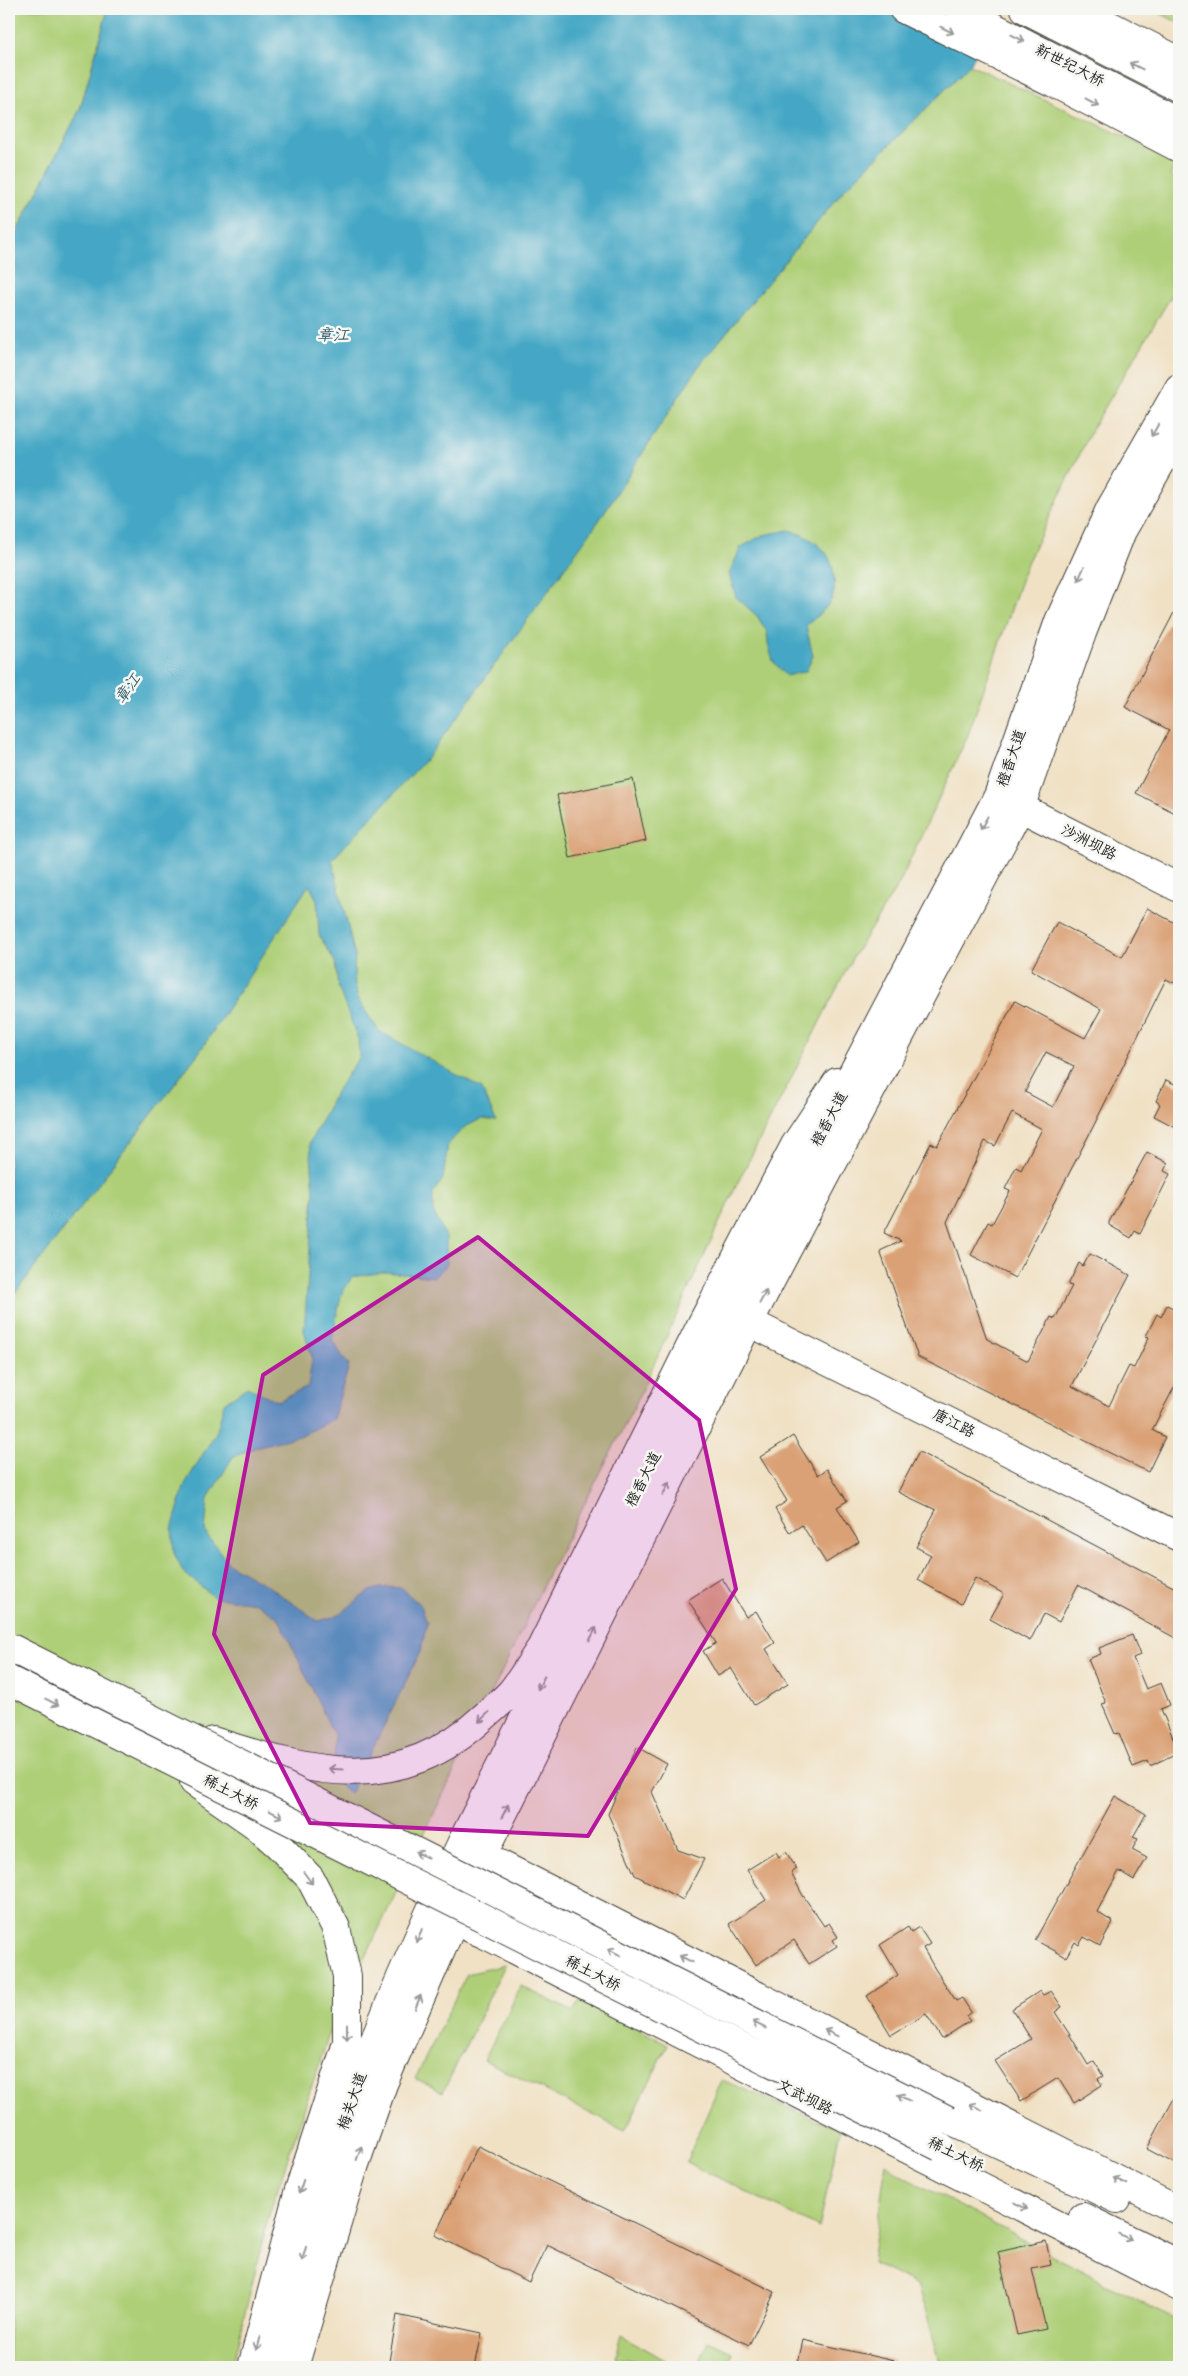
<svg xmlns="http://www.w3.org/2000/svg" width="1188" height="2376" viewBox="0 0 1188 2376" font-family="'Shantell Sans','LXGW WenKai TC',sans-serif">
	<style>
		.green { fill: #aecf77; stroke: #65764a }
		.water { fill: #45a7c5; stroke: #306270 }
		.building { fill: #daa176; fill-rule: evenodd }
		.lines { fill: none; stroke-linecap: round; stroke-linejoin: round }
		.minor-casing { stroke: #3c3a35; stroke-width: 30 }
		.major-casing { stroke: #3c3a35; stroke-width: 30 }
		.highway-casing { stroke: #3c3a35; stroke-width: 30 }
		.minor { stroke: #fff; stroke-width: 28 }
		.major { stroke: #fff; stroke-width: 28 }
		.highway { stroke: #fff; stroke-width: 28 }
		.major-bridge-casing { stroke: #3c3a35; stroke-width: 30; stroke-linecap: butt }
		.major-bridge { stroke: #fff; stroke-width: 28 }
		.oneway { stroke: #999 }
		.marked { fill: #b5179e; fill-opacity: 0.2; stroke: #b5179e; stroke-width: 4; stroke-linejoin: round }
		.labels { text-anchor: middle; stroke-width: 5; stroke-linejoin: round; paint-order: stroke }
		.street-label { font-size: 15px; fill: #1c1c1c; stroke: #f6f6f2 }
		.water-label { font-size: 16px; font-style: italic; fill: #2e5b68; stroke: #f6f6f2 }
	</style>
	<rect width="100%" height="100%" fill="#f6f6f2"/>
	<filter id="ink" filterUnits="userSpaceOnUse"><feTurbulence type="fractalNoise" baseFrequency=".02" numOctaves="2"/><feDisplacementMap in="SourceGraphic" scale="10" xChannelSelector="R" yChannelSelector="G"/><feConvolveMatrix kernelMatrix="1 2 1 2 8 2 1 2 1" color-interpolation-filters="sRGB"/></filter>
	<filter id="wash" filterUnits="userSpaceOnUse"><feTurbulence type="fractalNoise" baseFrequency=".0096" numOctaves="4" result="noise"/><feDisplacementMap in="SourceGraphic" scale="20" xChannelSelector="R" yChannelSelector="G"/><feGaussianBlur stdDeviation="1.12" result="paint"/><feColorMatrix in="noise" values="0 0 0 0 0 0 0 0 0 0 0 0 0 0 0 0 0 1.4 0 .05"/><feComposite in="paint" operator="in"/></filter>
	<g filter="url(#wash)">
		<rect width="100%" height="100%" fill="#f0e1c4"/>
		<path class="green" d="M9,9H108L80,109L9,247Z
			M1152,9H1179V23Z
			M970,65L1177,161L1170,176L1179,182V283L1092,429L1027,563L968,735L900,882L853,957L738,1182L635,1405L546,1579L330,2031L268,2218L232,2367H9V1301L200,1051L308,885L598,522L698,367L844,190Z
			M505,1965L443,2092L415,2079L467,1974Z
			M521,1986L573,2012L580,2000L668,2044L625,2131L484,2060Z
			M722,2080L840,2130L819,2228L686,2162Z
			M886,2163L901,2175L1179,2322V2367H941L919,2286L872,2263Z
			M621,2335L665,2360L663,2366L615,2357Z
			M708,2341L732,2352L726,2367L698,2366Z"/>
		<path class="water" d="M108,9H1000L970,65L844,190L698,367L598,522L429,756L332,860L355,956L354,977L358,1000L379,1031L482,1089L496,1121L481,1119L465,1127L448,1144L443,1179L433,1193V1211L446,1237L447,1265L434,1277L385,1272L352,1277L341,1295L332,1340L349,1366L333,1419L300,1436L259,1446L233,1457L208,1498L205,1532L229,1564L268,1586L318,1621C324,1619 332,1619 337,1615C365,1598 364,1584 402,1588L421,1606L427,1623L421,1651L350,1794L339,1783L334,1768L335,1737L278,1617L256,1603L215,1598L183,1572L174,1553L172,1529L185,1484L217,1431L224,1403L247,1387L278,1401L308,1387L312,1358L304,1331L314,1193L310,1142L338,1088L359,1058L358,1039L338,987L335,962L319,935L317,900L309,885L200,1051L9,1301V247L80,109Z
			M789,530C813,538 832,549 834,577C835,584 835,593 831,600C826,610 814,618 806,626L813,656L806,671L786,676L773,661L768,644L767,632L757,616L736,597L729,574L741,547L763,535Z"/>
		<g id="blocks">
			<path class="building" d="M1179,603V815L1136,793L1169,730L1125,707Z
				M633,779L646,841L570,858L557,795Z
				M1147,908L1179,925V972L1174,983L1166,979L1093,1127L1015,1278L971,1255L988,1222L992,1224L1010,1191L1005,1189L1016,1167L1021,1170L1042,1129L1012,1113L995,1146L985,1141L947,1222L987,1339L1028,1361L1051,1317L1055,1319L1072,1286L1068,1285L1079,1263L1083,1266L1090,1254L1130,1275L1072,1386L1109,1406L1129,1366L1134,1368L1149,1337L1146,1336L1157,1314L1161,1317L1167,1305L1179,1311V1378L1152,1430L1165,1437L1148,1472L918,1357L880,1251L901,1241L884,1233L931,1143L937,1146L1015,1001L1085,1038L1101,1009L1031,970L1057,922L1122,957ZM1046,1052L1074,1066L1053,1107L1025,1092Z
				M1166,1080L1179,1086V1129L1154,1116L1160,1104L1156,1101Z
				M1147,1152L1168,1163L1164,1171L1170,1174L1140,1234L1135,1231L1131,1238L1109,1225V1222Z
				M793,1436L818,1475L827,1469L847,1501L837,1507L859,1542L826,1563L802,1525L790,1533L775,1509L787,1501L760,1457Z
				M919,1452L1179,1590V1640L1078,1585L1059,1622L1044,1614L1030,1641L990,1619L1004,1594L975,1578L961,1604L918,1580L931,1555L916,1547L936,1510L898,1492Z
				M722,1578L746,1617L756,1611L775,1643L766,1649L788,1684L754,1705L731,1668L718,1676L703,1651L716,1643L688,1600Z
				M1132,1635L1140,1655L1133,1658L1146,1689L1161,1683L1170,1705L1161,1709L1179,1752L1150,1766L1148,1761L1133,1767L1119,1733L1115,1734L1102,1704L1106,1703L1088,1659L1101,1654L1099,1648Z
				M637,1747L667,1764L652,1792L678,1850L704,1859L683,1900L635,1875L608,1814Z
				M1115,1796L1146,1814L1133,1837L1138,1839L1132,1850L1147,1858L1134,1880L1119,1871L1097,1912L1113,1922L1100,1946L1084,1937L1079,1945L1075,1942L1066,1957L1035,1940Z
				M776,1852L779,1857L786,1852L797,1869L791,1873L802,1894L824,1926L829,1923L838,1937L833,1940L837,1946L809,1964L794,1940L756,1965L729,1924L766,1900L747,1870Z
				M908,1927L911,1932L919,1927L930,1944L923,1948L935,1969L956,2001L962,1998L971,2012L966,2016L970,2021L942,2039L926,2014L891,2035L867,1996L898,1975L880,1945Z
				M1040,1991L1043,1995L1051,1991L1062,2007L1055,2012L1068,2032L1088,2065L1094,2061L1103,2076L1098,2079L1102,2085L1074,2103L1058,2078L1021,2101L995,2061L1031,2039L1012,2009Z
				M1179,2089V2166L1147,2149Z
				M478,2146L775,2292L749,2345L547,2245L529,2282L435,2235Z
				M1046,2241L1051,2265L1032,2269L1046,2329L1017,2335L998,2252Z
				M397,2315L482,2333L475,2367H388Z
				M803,2340L894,2361L893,2367H797Z"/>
		</g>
	</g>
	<g filter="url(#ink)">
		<use href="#blocks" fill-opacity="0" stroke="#3c3a35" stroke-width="1"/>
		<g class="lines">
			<defs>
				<path id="minor" d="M903,9L1054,83L1179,148
					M1078,9L1179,61
					M1000,797L1179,888
					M729,1312L1179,1537
					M213,1741C315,1774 399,1796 486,1715C494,1708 504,1700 511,1692C522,1679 531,1662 541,1648L700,1327L795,1145L837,1082
					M194,1782L254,1824L278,1845L310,1878L336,1928L347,1976V2043L298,2193L252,2367"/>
				<path id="major" d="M466,1847L1179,2211
					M438,1914L486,1935L1179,2287
					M948,2120L1117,2199
					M1083,2217L1179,2264
					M271,2367C299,2271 324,2171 360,2077C390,1999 425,1921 461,1844L728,1311L998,796L1059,621L1110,509L1179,388
					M294,2367L352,2173L383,2084L483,1854L749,1322L1020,808L1082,633L1122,531L1179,431"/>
				<path id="highway" d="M959,9L1179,122
					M1025,9L1179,88"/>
			</defs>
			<use href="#minor" class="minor-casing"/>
			<use href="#major" class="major-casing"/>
			<use href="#highway" class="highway-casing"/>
			<use href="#minor" class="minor"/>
			<use href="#major" class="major"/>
			<use href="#highway" class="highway"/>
			<defs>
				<path id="major-bridge" d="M9,1647L948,2120
					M9,1680L940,2147"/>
			</defs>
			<use href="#major-bridge" class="major-bridge-casing"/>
			<use href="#major-bridge" class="major-bridge"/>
		</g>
		<defs><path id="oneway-shaft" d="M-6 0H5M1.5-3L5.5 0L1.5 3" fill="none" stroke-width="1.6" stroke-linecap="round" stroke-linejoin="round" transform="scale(1.25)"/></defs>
		<g class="oneway">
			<use href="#oneway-shaft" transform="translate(947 30) rotate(26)"/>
			<use href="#oneway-shaft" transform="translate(1018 38) rotate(27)"/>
			<use href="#oneway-shaft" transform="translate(1136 66) rotate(-153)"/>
			<use href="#oneway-shaft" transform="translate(1092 102) rotate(28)"/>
			<use href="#oneway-shaft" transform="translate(1155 430) rotate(120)"/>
			<use href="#oneway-shaft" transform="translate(1081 574) rotate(114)"/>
			<use href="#oneway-shaft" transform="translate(984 823) rotate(118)"/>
			<use href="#oneway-shaft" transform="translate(763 1297) rotate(-62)"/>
			<use href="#oneway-shaft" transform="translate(666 1489) rotate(-63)"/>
			<use href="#oneway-shaft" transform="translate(593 1634) rotate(-63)"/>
			<use href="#oneway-shaft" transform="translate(541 1683) rotate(117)"/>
			<use href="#oneway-shaft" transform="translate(52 1702) rotate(27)"/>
			<use href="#oneway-shaft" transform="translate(484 1717) rotate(137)"/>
			<use href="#oneway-shaft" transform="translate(336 1769) rotate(-177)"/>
			<use href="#oneway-shaft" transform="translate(505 1811) rotate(-63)"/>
			<use href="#oneway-shaft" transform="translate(276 1814) rotate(27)"/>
			<use href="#oneway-shaft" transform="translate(422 1855) rotate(-153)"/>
			<use href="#oneway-shaft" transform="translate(308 1878) rotate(53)"/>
			<use href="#oneway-shaft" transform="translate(419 1936) rotate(113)"/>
			<use href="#oneway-shaft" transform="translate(614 1952) rotate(-153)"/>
			<use href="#oneway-shaft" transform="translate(686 1959) rotate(-153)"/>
			<use href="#oneway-shaft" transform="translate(418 2002) rotate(-67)"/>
			<use href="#oneway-shaft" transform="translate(759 2025) rotate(-153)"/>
			<use href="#oneway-shaft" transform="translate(347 2032) rotate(90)"/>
			<use href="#oneway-shaft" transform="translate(831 2033) rotate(-153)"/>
			<use href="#oneway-shaft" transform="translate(904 2098) rotate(-153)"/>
			<use href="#oneway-shaft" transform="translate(976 2107) rotate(-153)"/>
			<use href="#oneway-shaft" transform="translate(359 2153) rotate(-71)"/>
			<use href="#oneway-shaft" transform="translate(1120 2181) rotate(-153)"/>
			<use href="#oneway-shaft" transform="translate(301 2187) rotate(108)"/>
			<use href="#oneway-shaft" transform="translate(1021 2206) rotate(27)"/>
			<use href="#oneway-shaft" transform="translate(1125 2237) rotate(26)"/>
			<use href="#oneway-shaft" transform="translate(304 2254) rotate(106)"/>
			<use href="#oneway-shaft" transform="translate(258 2343) rotate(104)"/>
		</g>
	</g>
	<path class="marked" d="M478,1237L699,1420L736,1589L588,1836L310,1823L214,1634L263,1375Z"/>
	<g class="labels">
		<g class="street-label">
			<text transform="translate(1070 65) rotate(27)" y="5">新世纪大桥</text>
			<text transform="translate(1011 758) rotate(-71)" y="5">橙香大道</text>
			<text transform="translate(1089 842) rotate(27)" y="5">沙洲坝路</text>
			<text transform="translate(829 1119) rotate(-62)" y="5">橙香大道</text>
			<text transform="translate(954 1423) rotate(27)" y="5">唐江路</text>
			<text transform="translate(643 1479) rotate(-63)" y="5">橙香大道</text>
			<text transform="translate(231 1792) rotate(27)" y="5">稀土大桥</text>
			<text transform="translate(593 1973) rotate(27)" y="5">稀土大桥</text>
			<text transform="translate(805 2097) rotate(27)" y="5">文武坝路</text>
			<text transform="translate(352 2101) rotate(-71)" y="5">梅关大道</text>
			<text transform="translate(956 2154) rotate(26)" y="5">稀土大桥</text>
		</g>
		<g class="water-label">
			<text x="333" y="340">章江</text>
			<text transform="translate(127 688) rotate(-54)" y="6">章江</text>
		</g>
	</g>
	<rect width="1188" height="2376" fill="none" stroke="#f6f6f2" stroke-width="30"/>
</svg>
